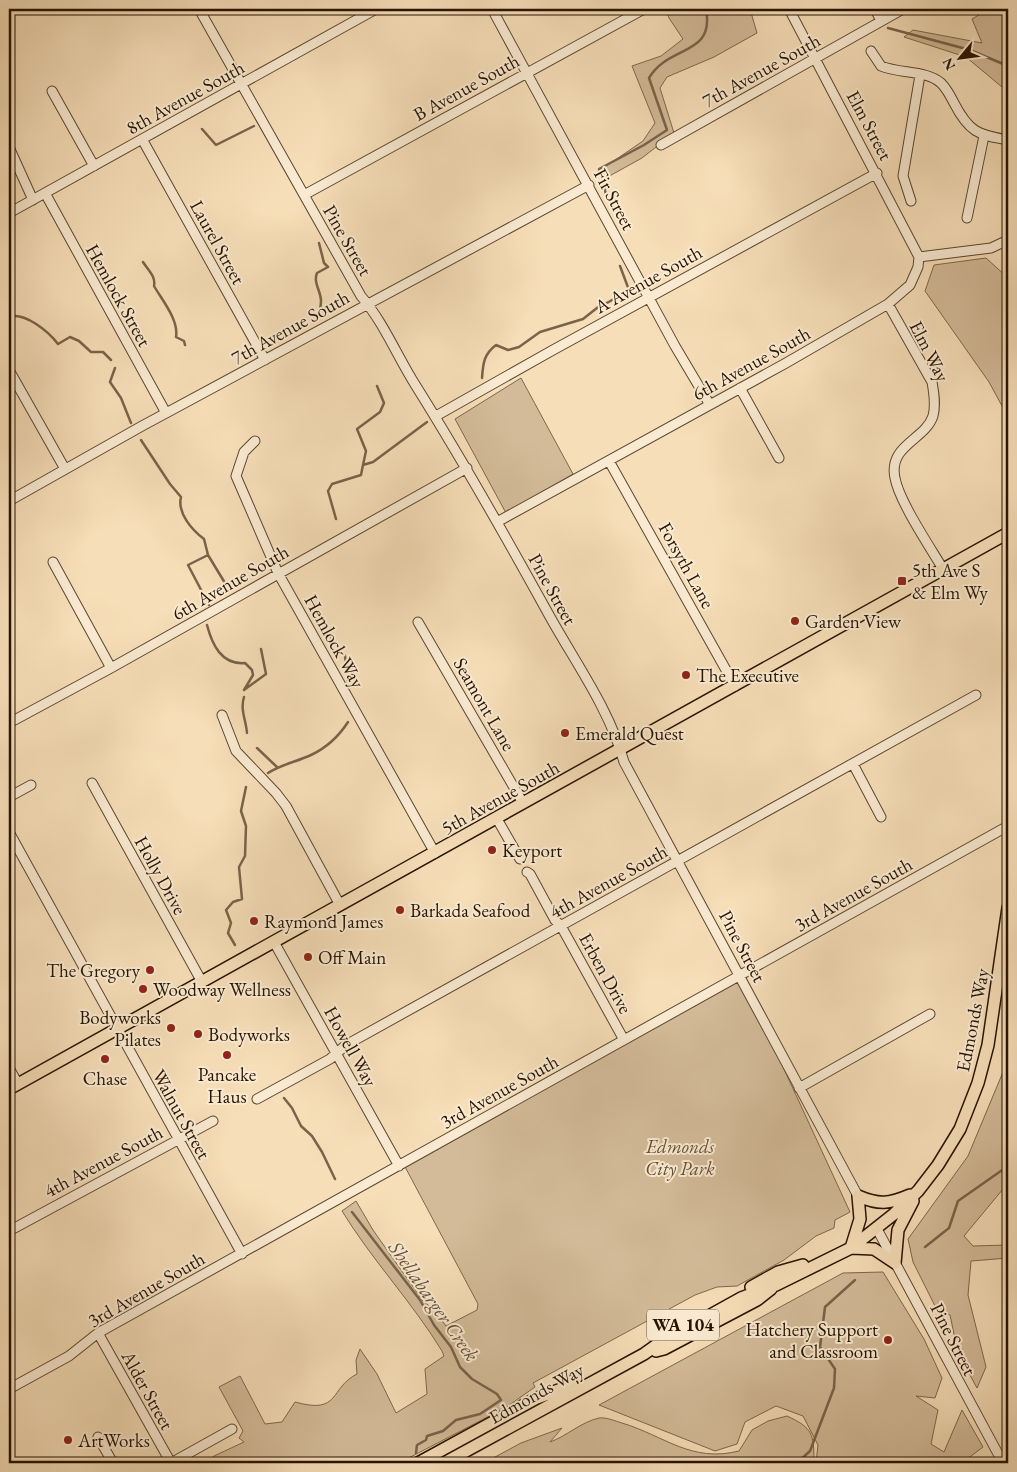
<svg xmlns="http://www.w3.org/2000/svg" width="1017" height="1472" viewBox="0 0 1017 1472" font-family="'EB Garamond',serif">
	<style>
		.green { fill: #d3bb99; stroke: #7d674c }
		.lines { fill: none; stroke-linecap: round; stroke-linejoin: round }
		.stream { stroke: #796349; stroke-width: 2.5 }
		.minor-casing { stroke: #5b462e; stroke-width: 11 }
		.major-casing { stroke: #271300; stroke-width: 14 }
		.minor { stroke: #f9ead1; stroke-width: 9 }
		.major { stroke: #f6deb8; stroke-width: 11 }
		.poi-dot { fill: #8f2418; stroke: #f9ead1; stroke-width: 2 }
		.labels { text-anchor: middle; stroke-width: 4; stroke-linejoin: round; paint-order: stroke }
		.shield { fill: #f9ead1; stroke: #66543f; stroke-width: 1 }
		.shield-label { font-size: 18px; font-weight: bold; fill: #271300 }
		.street-label { font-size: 19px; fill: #271300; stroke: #f9ead1 }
		.poi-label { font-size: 19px; fill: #271300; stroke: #f9ead1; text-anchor: start }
		.park-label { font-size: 19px; font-style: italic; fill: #634e36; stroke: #f9ead1 }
		.water-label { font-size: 20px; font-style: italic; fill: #654f36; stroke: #f9ead1 }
	</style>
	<rect width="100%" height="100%" fill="#f6deb8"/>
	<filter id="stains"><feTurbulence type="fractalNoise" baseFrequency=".004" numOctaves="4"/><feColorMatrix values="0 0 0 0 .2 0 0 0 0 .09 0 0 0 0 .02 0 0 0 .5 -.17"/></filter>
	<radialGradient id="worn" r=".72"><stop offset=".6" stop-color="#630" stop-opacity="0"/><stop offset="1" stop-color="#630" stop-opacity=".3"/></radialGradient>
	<path class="green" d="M666,9H750L757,33L714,57L667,77L660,88L674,133L642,158L604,179L596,173L643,141L655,123L632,66L661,56L683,39L669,18Z
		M989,9H1008V92L966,57L904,37L913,30L982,43L972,19Z
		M986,258L1008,278V417L989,382L925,291L934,265Z
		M521,378L573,474L506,513L455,419Z
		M741,976L850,1212L835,1220L834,1228L816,1236L784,1260L737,1286L717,1287L695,1295L533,1383L535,1387L505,1408L399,1463H205L214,1456L244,1442L239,1438L243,1431L219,1387L240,1376L265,1424L282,1422L295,1402C341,1415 329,1388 357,1374L356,1360L360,1349L377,1374L396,1413L427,1394L425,1369L444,1356L442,1351C412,1302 372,1260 342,1211L356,1201L373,1230L423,1301L433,1309L446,1326L477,1310L478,1304L403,1163Z
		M1008,1041V1183L964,1236L973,1246L1008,1245V1258L971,1261L968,1295L986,1367L977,1388L958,1353L950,1315L935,1306L913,1262L908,1239L968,1156L1003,1072Z
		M883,1272L924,1339L942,1378L935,1398L916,1396L938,1410L931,1444L944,1452L962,1410L983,1447L962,1463H816L818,1445L803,1416L776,1406L745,1422L737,1444L715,1451L599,1405L843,1273Z
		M787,1416C813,1428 814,1434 814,1463H484L521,1443L562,1428L550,1442C567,1436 581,1422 599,1418C606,1417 615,1421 622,1423C665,1436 691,1463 739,1451L752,1430L768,1421Z"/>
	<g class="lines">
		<path class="stream" d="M888,28L970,50L1008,66
			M202,129L216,145L254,126
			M607,198L599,169L644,145L667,130L649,78C669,44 715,57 706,9
			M319,243L324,263L328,267L317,273C313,283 321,291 321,301C321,307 319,312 319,318
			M143,262C148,270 156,276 154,286C162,300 179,320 176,337L184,341L185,345
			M9,317C24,311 49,332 58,344L70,337L79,341L91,352H103L111,360
			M115,368L110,382L121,398L131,423
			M482,378C483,363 484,354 496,345L508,350L519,347L540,332L583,319L602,304L607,303L629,290L620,266
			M141,440L170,484L181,497C177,513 192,530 204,539L208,555L228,588
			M363,465L366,451L357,429L380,412L384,403L377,386
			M336,519L328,491L332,484L361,475L363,465L373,462L427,422
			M208,555L188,565L209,605
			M207,625C212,644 221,665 245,663L252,670L253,675L244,690
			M329,635L345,656L348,681
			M244,690L266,674L261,649
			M244,697C240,710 246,720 247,733
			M257,748L277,767
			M268,773C282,764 296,762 311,755C326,748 339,736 348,722
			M235,945L228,933L231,923L226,910L233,902L242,899L239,867L245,856L246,826L241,811L246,787
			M284,1098L292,1108L301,1126L312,1136L322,1152L335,1179
			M352,1212L420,1300L434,1325L451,1347L460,1367L472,1379L497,1394L501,1400L480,1414L456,1420L443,1431L427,1436L426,1440L417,1445L416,1453
			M925,1247L949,1228L958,1201L1008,1166
			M797,1463L810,1451L834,1388L835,1369L820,1347L825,1307L855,1280"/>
		<defs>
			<path id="minor" d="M199,9L361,296C384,323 397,356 416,386C463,461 506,537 549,615C575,662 610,710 624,762L858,1196
				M492,9L675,346L710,405
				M789,9L919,257
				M875,9L881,21
				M871,51L881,66C900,74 926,70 941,83C946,88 951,97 954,103C969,132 978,135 1008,140
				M52,91L94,166
				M142,139L265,360
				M661,145L903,9
				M9,147L33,200
				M45,193L166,413
				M304,195L644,9
				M911,201L903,176L920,75
				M9,213L376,9
				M967,218L984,136
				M919,257L991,248L1008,240
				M888,304L932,382C934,393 936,405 933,416C925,440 888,445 895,478C899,501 930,547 943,569
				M9,370L65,469
				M740,388L779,458
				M436,416L553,350L877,173
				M255,441L244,452L236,476L278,573L435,853
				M609,461L735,686
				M9,501L142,426L589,185
				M497,522L786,363L888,304L910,285L918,267L919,257
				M53,562L111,668
				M418,622L523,803
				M222,715L236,751L276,793L286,806L340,905
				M9,723L111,668L467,468
				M853,764L881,817
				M92,783L202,982
				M9,797L31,785
				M497,819L520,859
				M9,832L242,1254
				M527,872L530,874L555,920L561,926L624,1040
				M274,942L399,1166
				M9,1068L18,1084
				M799,1088L930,1014
				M257,1099L330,1059L346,1045L976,695
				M877,1229L1003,1463
				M9,1231L213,1121
				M98,1333L171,1463L232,1429
				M9,1389L69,1356L98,1333L1008,826
				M98,1437L113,1463"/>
			<path id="major" d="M9,1089L1008,533
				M858,1196C879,1205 889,1204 910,1195
				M851,1248L860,1219L858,1196
				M851,1248L874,1249L895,1263
				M895,1263L898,1230L913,1201
				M751,1287L778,1272L803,1265
				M656,1351L664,1349L757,1300L771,1289
				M418,1463L537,1398L572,1385
				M444,1463L644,1354L658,1344L741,1298L776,1285L851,1248L894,1214L918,1191L938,1165L960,1129L978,1083L988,1045L1008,908"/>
		</defs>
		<use href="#minor" class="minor-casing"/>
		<use href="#major" class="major-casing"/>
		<use href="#minor" class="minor"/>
		<use href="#major" class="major"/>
	</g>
	<g class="poi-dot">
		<rect x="897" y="576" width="10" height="10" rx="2.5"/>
		<circle cx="795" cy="621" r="5"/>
		<circle cx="686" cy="675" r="5"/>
		<circle cx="565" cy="733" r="5"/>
		<circle cx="492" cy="850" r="5"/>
		<circle cx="400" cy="910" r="5"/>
		<circle cx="254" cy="921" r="5"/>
		<circle cx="308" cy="957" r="5"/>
		<circle cx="150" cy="970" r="5"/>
		<circle cx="143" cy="989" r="5"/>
		<circle cx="171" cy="1028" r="5"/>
		<circle cx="198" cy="1034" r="5"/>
		<circle cx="227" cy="1055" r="5"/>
		<circle cx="105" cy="1059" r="5"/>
		<circle cx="888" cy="1340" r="5"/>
		<circle cx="68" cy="1440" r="5"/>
	</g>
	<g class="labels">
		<rect class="shield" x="647" y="1309.5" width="72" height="31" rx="4"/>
		<g class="shield-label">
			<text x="683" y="1331">WA 104</text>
		</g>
		<g class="street-label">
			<text transform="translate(761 70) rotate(-29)" y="7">7th Avenue South</text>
			<text transform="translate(466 87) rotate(-29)" y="7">B Avenue South</text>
			<text transform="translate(185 97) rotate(-29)" y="7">8th Avenue South</text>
			<text transform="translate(870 125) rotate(62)" y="7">Elm Street</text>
			<text transform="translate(615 199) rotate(62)" y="7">Fir Street</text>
			<text transform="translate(348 240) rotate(60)" y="7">Pine Street</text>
			<text transform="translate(218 242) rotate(61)" y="7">Laurel Street</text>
			<text transform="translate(648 279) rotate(-29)" y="7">A Avenue South</text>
			<text transform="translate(119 295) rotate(61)" y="7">Hemlock Street</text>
			<text transform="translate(290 327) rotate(-29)" y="7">7th Avenue South</text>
			<text transform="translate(930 351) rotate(63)" y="7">Elm Way</text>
			<text transform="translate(751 363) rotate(-29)" y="7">6th Avenue South</text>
			<text transform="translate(687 565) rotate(61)" y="7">Forsyth Lane</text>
			<text transform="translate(230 582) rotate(-30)" y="7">6th Avenue South</text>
			<text transform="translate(553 589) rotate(61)" y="7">Pine Street</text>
			<text transform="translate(335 641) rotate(61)" y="7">Hemlock Way</text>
			<text transform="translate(485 704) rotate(60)" y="7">Seamont Lane</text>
			<text transform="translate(500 797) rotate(-29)" y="7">5th Avenue South</text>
			<text transform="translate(161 875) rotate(61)" y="7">Holly Drive</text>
			<text transform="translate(608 881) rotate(-29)" y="7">4th Avenue South</text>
			<text transform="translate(853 894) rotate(-29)" y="7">3rd Avenue South</text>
			<text transform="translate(743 946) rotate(62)" y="7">Pine Street</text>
			<text transform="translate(606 973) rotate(61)" y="7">Erben Drive</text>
			<text transform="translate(972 1020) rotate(-79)" y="7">Edmonds Way</text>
			<text transform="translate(351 1046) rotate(61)" y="7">Howell Way</text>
			<text transform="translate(499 1091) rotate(-29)" y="7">3rd Avenue South</text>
			<text transform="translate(182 1114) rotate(61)" y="7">Walnut Street</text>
			<text transform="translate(103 1161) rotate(-28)" y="7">4th Avenue South</text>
			<text transform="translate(146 1289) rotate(-30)" y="7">3rd Avenue South</text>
			<text transform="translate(954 1339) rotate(63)" y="7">Pine Street</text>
			<text transform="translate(148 1390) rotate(61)" y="7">Alder Street</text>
			<text transform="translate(536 1393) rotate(-29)" y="7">Edmonds Way</text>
		</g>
		<g class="poi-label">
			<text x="912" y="577">5th Ave S<tspan x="912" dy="22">&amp; Elm Wy</tspan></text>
			<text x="805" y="628">Garden View</text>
			<text x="696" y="682">The Executive</text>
			<text x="575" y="740">Emerald Quest</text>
			<text x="502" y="857">Keyport</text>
			<text x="410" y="917">Barkada Seafood</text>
			<text x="264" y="928">Raymond James</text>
			<text x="318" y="964">Off Main</text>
			<text x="140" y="977" text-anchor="end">The Gregory</text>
			<text x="153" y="996">Woodway Wellness</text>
			<text x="161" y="1024" text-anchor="end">Bodyworks<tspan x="161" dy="22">Pilates</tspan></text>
			<text x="208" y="1041">Bodyworks</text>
			<text x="227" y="1081" text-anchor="middle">Pancake<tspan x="227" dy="22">Haus</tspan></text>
			<text x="105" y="1085" text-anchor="middle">Chase</text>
			<text x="878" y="1336" text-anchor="end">Hatchery Support<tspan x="878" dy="22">and Classroom</tspan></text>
			<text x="78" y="1447">ArtWorks</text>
		</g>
		<g class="park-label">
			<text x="680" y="1153">Edmonds<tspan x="680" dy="22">City Park</tspan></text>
		</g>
		<g class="water-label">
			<text transform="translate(434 1301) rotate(55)" y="7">Shellabarger Creek</text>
		</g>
	</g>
	<rect width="1017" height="1472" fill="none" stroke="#f6deb8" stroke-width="30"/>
	<rect x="10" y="10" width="997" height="1452" fill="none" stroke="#271300" stroke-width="2.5"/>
	<rect x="15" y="15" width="987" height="1442" fill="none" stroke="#271300"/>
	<g transform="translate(960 58) rotate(241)" stroke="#f9ead1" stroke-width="4" paint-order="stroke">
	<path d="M0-4L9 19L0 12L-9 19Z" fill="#271300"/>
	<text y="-8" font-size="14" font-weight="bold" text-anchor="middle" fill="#271300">N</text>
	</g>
	<rect width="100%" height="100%" filter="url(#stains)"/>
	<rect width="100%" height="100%" fill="url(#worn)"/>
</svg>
